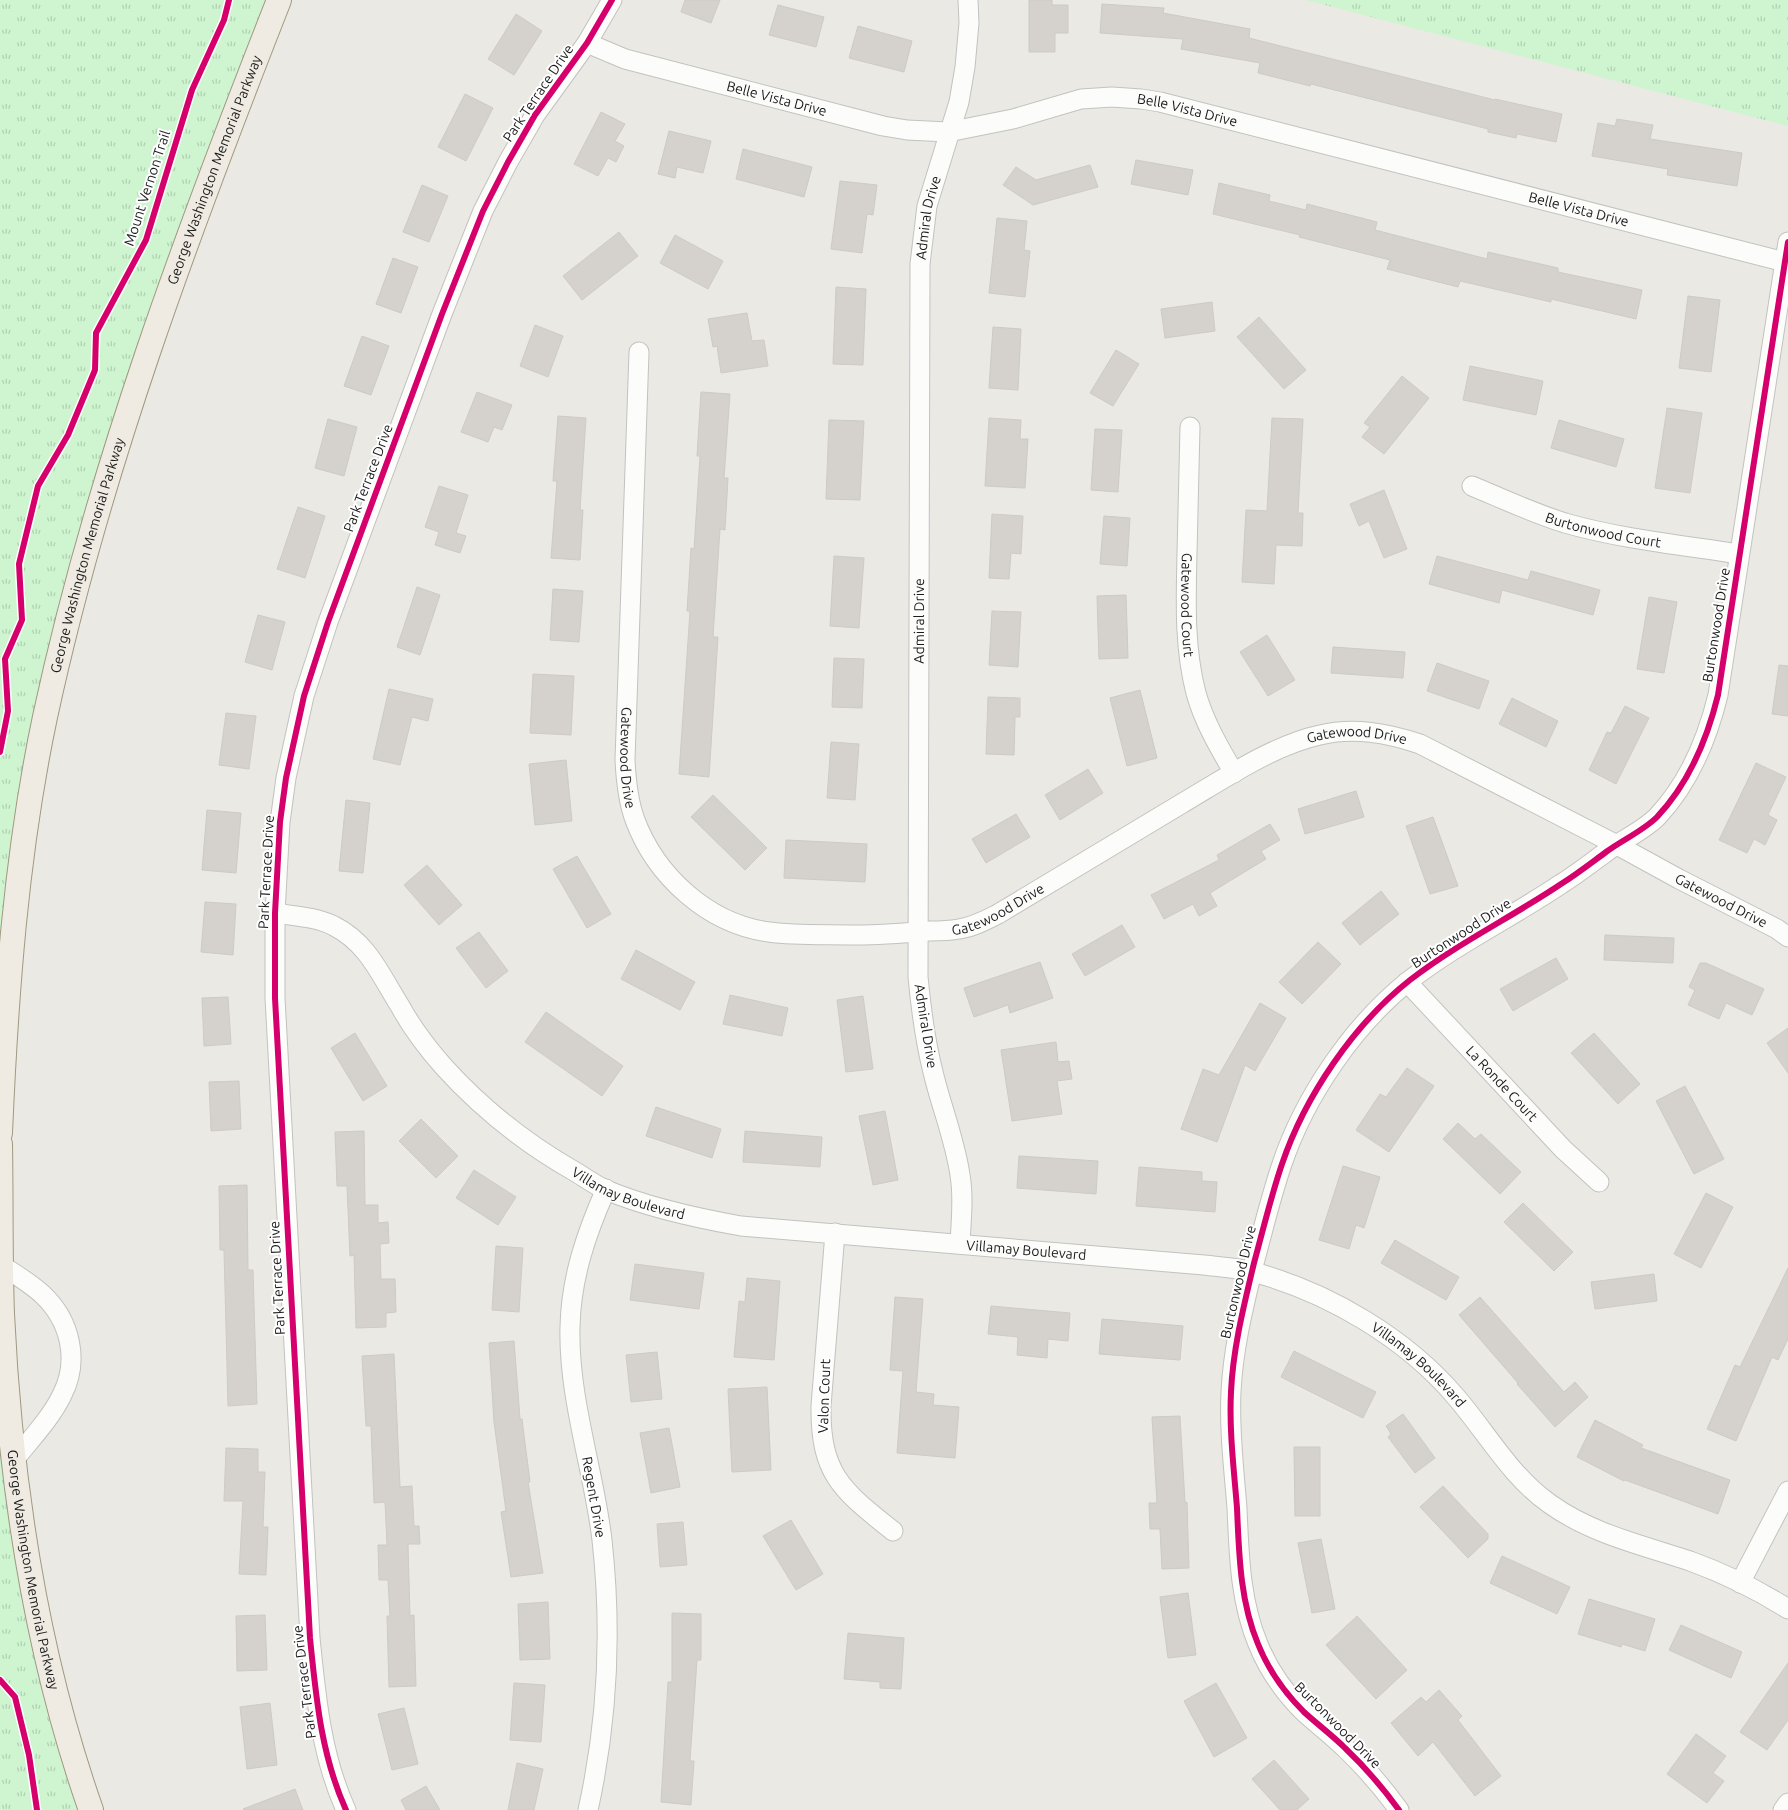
<svg xmlns="http://www.w3.org/2000/svg" width="1788" height="1810" viewBox="0 0 1788 1810" font-family="Ubuntu,sans-serif">
	<style>
		.park { fill: url(#park-tufts) }
		.building { fill: #d5d2ce; stroke: #cecac5 }
		.lines { fill: none; stroke-linecap: round; stroke-linejoin: round }
		.minor-casing { stroke: #c2c2c0; stroke-width: 21 }
		.major-casing { stroke: #a09881; stroke-width: 26 }
		.minor { stroke: #fcfcfb; stroke-width: 19 }
		.major { stroke: #f0ebe2; stroke-width: 24 }
		.cycleway-casing { stroke: #fff; stroke-width: 9 }
		.cycleway { stroke: #d6006c; stroke-width: 6 }
		.labels { text-anchor: middle; stroke-width: 4; stroke-linejoin: round; paint-order: stroke }
		.street-label { font-size: 14px; fill: #1b1b1b; stroke: #fff }
	</style>
	<defs>
		<pattern id="park-tufts" width="24" height="20" patternUnits="userSpaceOnUse" patternTransform="scale(1.25)"><rect width="24" height="20" fill="#cef5d0"/><path d="M3 7l-1-3M5 7V3M7 7l1-3M15 17l-1-3M17 17v-4M19 17l1-3" fill="none" stroke="#b0d1b2"/></pattern>
	</defs>
	<rect width="100%" height="100%" fill="#eae9e4"/>
	<path class="park" d="M0,0H276L94,526L14,930L1,1265L14,1460L65,1727L96,1810H0Z
		M1306,0H1788V126Z"/>
	<path class="building" d="M685,0H720L711,23L681,12Z
		M1029,0H1052V5H1068V33H1055V52H1029Z
		M1102,4L1164,8L1163,13L1250,29L1249,38L1495,100V99L1562,114L1556,142L1517,134L1516,138L1488,132V129L1311,84L1310,86L1258,73L1260,63L1181,49L1183,39L1100,33Z
		M778,5L824,17L816,47L769,35Z
		M516,14L542,31L514,75L488,59Z
		M858,26L912,41L904,72L849,58Z
		M465,94L493,108L466,161L438,147Z
		M601,112L625,124L615,141L624,146L616,162L608,158L598,176L574,164Z
		M1617,119L1653,125L1650,139L1742,153L1737,186L1667,175L1668,169L1592,156L1598,123L1615,126Z
		M669,131L711,141L703,173L677,167L675,178L658,174Z
		M743,149L812,167L804,197L736,179Z
		M1136,160L1193,170L1188,195L1131,184Z
		M1090,165L1098,187L1033,205L1003,185L1016,167L1036,180Z
		M840,181L877,185L873,215L867,214L862,253L831,249Z
		M1219,183L1270,195L1269,201L1306,210L1307,204L1377,222L1375,230L1487,259L1488,252L1558,268V272L1642,290L1636,319L1551,299V302L1460,281L1458,287L1387,269L1390,260L1299,237L1300,235L1213,214Z
		M422,185L448,196L429,242L403,232Z
		M997,218L1027,221L1024,250L1030,251L1025,297L989,293Z
		M619,232L638,256L582,300L563,276Z
		M675,235L723,261L708,289L660,263Z
		M393,258L418,267L401,313L376,304Z
		M836,287L866,289L863,365L833,364Z
		M1688,296L1720,300L1711,372L1679,368Z
		M1212,302L1215,331L1165,338L1161,309Z
		M747,313L752,341L764,340L768,366L721,373L717,346L713,347L708,319Z
		M1259,317L1306,370L1284,389L1237,337Z
		M535,325L563,336L548,377L520,366Z
		M993,327L1021,329L1018,390L989,388Z
		M362,336L389,346L371,395L344,386Z
		M1116,350L1139,364L1113,406L1090,393Z
		M1470,366L1543,381L1536,415L1463,400Z
		M1402,376L1429,398L1384,454L1362,437L1370,427L1364,423Z
		M477,392L512,405L502,430L494,427L488,442L461,432Z
		M701,392L730,394L724,478H728L725,530L720,529L713,637H718L709,777L679,774L690,611H687L691,548L694,549L700,456H697Z
		M1667,408L1702,413L1690,493L1655,488Z
		M558,416L586,418L580,510H583L580,560L551,558L557,481H553Z
		M989,418L1021,420L1020,439H1028L1025,488L985,486Z
		M1272,418L1303,419L1298,513H1303L1302,546L1276,545L1274,584L1242,582L1246,510L1267,511Z
		M328,419L357,427L344,476L315,468Z
		M829,420L864,421L860,500L826,499Z
		M1559,420L1624,439L1616,467L1551,448Z
		M1095,429L1122,430L1118,492L1091,490Z
		M439,486L468,495L456,533L466,536L460,553L435,545L439,532L425,527Z
		M1384,490L1407,549L1384,558L1369,521L1359,526L1350,504Z
		M298,507L325,516L305,578L277,569Z
		M992,514L1023,516L1021,554L1011,553L1009,579L989,578Z
		M1104,516L1130,518L1127,566L1100,564Z
		M834,556L864,558L859,628L830,626Z
		M1437,556L1528,580L1531,571L1600,590L1593,615L1502,590L1499,603L1429,584Z
		M417,587L440,595L420,655L397,647Z
		M553,589L583,591L579,642L550,640Z
		M1126,595L1128,658L1099,659L1097,596Z
		M1649,597L1677,602L1664,673L1637,669Z
		M992,611L1021,612L1018,667L989,665Z
		M258,615L285,622L272,670L245,662Z
		M1267,635L1295,680L1268,696L1240,652Z
		M1333,647L1405,652L1403,678L1331,673Z
		M834,658L864,659L862,708L832,707Z
		M1437,663L1489,681L1479,709L1427,691Z
		M1779,665L1788,666V716L1772,714Z
		M533,674L574,676L571,735L530,733Z
		M389,689L433,699L428,721L412,717L400,765L373,759Z
		M1140,690L1157,758L1127,766L1110,698Z
		M988,697L1020,698V717H1015L1014,755L986,754Z
		M1512,698L1558,721L1546,747L1499,724Z
		M1625,706L1649,718L1616,784L1589,770L1607,732L1611,733Z
		M226,713L256,716L249,769L219,765Z
		M831,742L859,744L855,800L827,798Z
		M566,760L572,821L535,825L529,764Z
		M1756,763L1786,777L1768,815L1777,820L1765,845L1754,839L1747,853L1719,840Z
		M1088,769L1103,793L1060,820L1045,795Z
		M1356,791L1364,817L1305,834L1298,809Z
		M713,795L767,848L745,870L691,817Z
		M346,800L370,803L363,873L339,871Z
		M207,810L241,813L236,873L202,870Z
		M1016,814L1030,837L986,863L972,839Z
		M1433,817L1458,886L1430,894L1406,826Z
		M1270,824L1280,840L1261,851L1266,859L1210,893L1217,906L1199,916L1193,904L1164,919L1151,895L1219,860L1217,855Z
		M786,840L867,844L865,882L784,878Z
		M577,856L611,914L587,928L553,869Z
		M427,865L462,905L439,925L404,885Z
		M1381,891L1399,914L1360,945L1342,923Z
		M205,902L236,904L233,955L201,952Z
		M1122,925L1135,947L1085,976L1072,954Z
		M479,932L508,971L486,988L456,948Z
		M1605,935L1674,938L1673,963L1604,960Z
		M1318,942L1341,964L1302,1004L1279,982Z
		M636,950L695,982L680,1010L621,979Z
		M1556,958L1568,979L1513,1011L1500,989Z
		M1040,962L1053,998L1010,1013L1008,1005L974,1017L964,988Z
		M1700,963H1706L1764,989L1752,1015L1726,1003L1719,1019L1688,1005L1695,990L1689,987Z
		M730,995L788,1008L782,1036L723,1024Z
		M863,996L873,1069L846,1072L837,1000Z
		M228,997L231,1044L204,1046L202,998Z
		M1260,1003L1286,1018L1255,1071L1245,1065L1217,1142L1181,1129L1203,1069L1219,1075Z
		M546,1012L623,1066L602,1096L525,1042Z
		M1788,1028V1073L1767,1043Z
		M355,1033L387,1086L363,1101L331,1048Z
		M1594,1033L1640,1084L1618,1104L1571,1053Z
		M1056,1042L1058,1062L1069,1061L1072,1079L1057,1081L1062,1114L1012,1121L1001,1050Z
		M1407,1068L1434,1086L1389,1152L1356,1130L1380,1094L1386,1097Z
		M239,1081L241,1129L211,1131L209,1082Z
		M1685,1086L1724,1159L1694,1174L1656,1101Z
		M656,1107L721,1129L712,1158L646,1136Z
		M885,1111L898,1180L873,1185L859,1116Z
		M421,1119L458,1156L436,1178L399,1141Z
		M1458,1123L1475,1139L1481,1134L1521,1172L1500,1194L1443,1139Z
		M364,1131L365,1205H378V1223L388,1222L389,1243L380,1244L381,1279H395L396,1312L386,1313V1327L356,1328L354,1255L350,1256L347,1186H337L335,1132Z
		M745,1131L822,1137L820,1167L743,1162Z
		M1019,1156L1098,1161L1096,1194L1017,1188Z
		M1343,1166L1380,1177L1364,1228L1356,1225L1349,1249L1319,1240Z
		M1139,1167L1202,1172V1181L1217,1182L1215,1212L1136,1206Z
		M474,1170L516,1197L498,1225L456,1198Z
		M247,1185L248,1270H253L257,1404L228,1406L224,1250H220L219,1186Z
		M1706,1193L1733,1207L1701,1268L1674,1254Z
		M1523,1203L1573,1252L1554,1271L1504,1222Z
		M1395,1240L1459,1277L1446,1300L1381,1263Z
		M496,1246L523,1248L519,1312L492,1310Z
		M635,1264L704,1273L699,1309L630,1300Z
		M1788,1268V1339L1778,1360L1772,1357L1736,1441L1707,1429L1735,1365L1740,1367Z
		M1654,1274L1657,1301L1595,1309L1591,1282Z
		M747,1278L780,1281L774,1360L734,1357L739,1301L745,1302Z
		M895,1297L923,1299L916,1392L934,1394L933,1405L959,1407L955,1458L897,1453L903,1371L890,1370Z
		M1480,1297L1564,1392L1575,1382L1588,1397L1555,1427L1517,1384L1518,1383L1459,1315Z
		M991,1306L1070,1313L1068,1341L1048,1339L1047,1358L1017,1355L1018,1337L988,1334Z
		M1102,1319L1183,1326L1180,1360L1099,1354Z
		M514,1341L520,1419H522L530,1482H528L543,1573L511,1577L501,1512L506,1511L494,1422L489,1343Z
		M1294,1351L1376,1392L1363,1418L1281,1377Z
		M657,1352L662,1399L631,1402L626,1355Z
		M394,1354L400,1487L412,1486L414,1526H419L420,1544H408L410,1616L414,1615L416,1686L389,1687L387,1616H390L388,1580H379L378,1545H387L385,1502L374,1503L371,1426H366L362,1356Z
		M767,1387L771,1470L732,1472L728,1389Z
		M1403,1414L1435,1458L1415,1473L1388,1437L1391,1434L1386,1426Z
		M1180,1416L1185,1503L1187,1502L1189,1568L1162,1569L1160,1529H1150L1149,1503H1157L1152,1417Z
		M1595,1420L1643,1445L1641,1448L1730,1480L1718,1514L1625,1480L1624,1481L1577,1457Z
		M669,1428L680,1487L651,1493L640,1433Z
		M1294,1447H1320V1516H1295Z
		M226,1448L258,1449V1472H265L263,1527H268L266,1575L239,1574L243,1501H224Z
		M1443,1486L1488,1534V1539L1468,1558L1420,1507Z
		M791,1520L823,1574L796,1590L763,1536Z
		M683,1522L687,1565L660,1567L657,1524Z
		M1321,1539L1335,1609L1312,1613L1298,1543Z
		M1502,1556L1570,1587L1557,1614L1490,1583Z
		M1188,1593L1196,1655L1168,1658L1160,1597Z
		M1589,1599L1655,1619L1645,1651L1622,1644L1621,1647L1578,1634Z
		M548,1602L550,1659L520,1660L518,1604Z
		M672,1613L701,1614V1660H697L690,1761H694L691,1805L661,1802L668,1682H672Z
		M265,1615L267,1670L237,1671L236,1616Z
		M1357,1616L1407,1670L1376,1699L1326,1645Z
		M1681,1625L1742,1652L1731,1678L1669,1650Z
		M848,1633L904,1638L901,1689L880,1688V1682L844,1679Z
		M1788,1663V1720L1767,1750L1740,1732Z
		M514,1683L545,1685L541,1742L510,1740Z
		M1216,1683L1247,1738L1214,1757L1184,1701Z
		M1439,1690L1462,1716L1458,1720L1501,1776L1475,1796L1433,1742L1418,1756L1391,1723L1421,1697L1426,1702Z
		M270,1703L277,1765L247,1769L240,1707Z
		M404,1708L418,1764L392,1770L378,1714Z
		M1696,1734L1726,1756L1713,1773L1724,1781L1707,1803L1667,1774Z
		M1274,1760L1309,1799L1297,1810H1280L1252,1779Z
		M517,1763L543,1769L534,1810H508Z
		M426,1786L440,1810H406L401,1800Z
		M295,1789L303,1810H244L243,1809Z"/>
	<g class="lines">
		<defs>
			<g id="minor">
				<path id="s1" d="M587,43L625,59L883,126L907,130L948,132L1013,119L1081,99L1112,97L1141,99L1160,102L1785,262"/>
				<path id="s2" d="M639,352L625,760C626,781 628,801 635,820C656,876 708,924 769,932C798,936 828,934 857,935C881,935 905,933 929,931C939,931 949,931 959,929C973,927 986,920 998,914C1059,877 1120,841 1181,804C1222,780 1273,745 1320,735C1354,727 1387,733 1420,744L1617,845L1679,879L1777,929L1788,937"/>
				<path id="s3" d="M1190,427C1189,469 1188,511 1187,553C1186,600 1184,647 1196,693C1204,722 1219,747 1234,773"/>
				<path id="s4" d="M1472,486C1503,499 1533,513 1565,523C1621,539 1681,545 1739,554"/>
				<path id="s5" d="M275,913C294,916 317,917 334,926C368,943 381,976 400,1006C412,1028 428,1049 444,1067C482,1109 525,1143 574,1171C584,1177 595,1185 606,1190C649,1208 696,1218 741,1226L1204,1265C1220,1267 1238,1268 1253,1272C1328,1292 1406,1338 1456,1397C1487,1433 1511,1477 1550,1504C1592,1534 1642,1545 1690,1561C1723,1573 1758,1590 1788,1609"/>
				<path id="s6" d="M1407,982L1563,1149L1599,1182"/>
				<path d="M835,1233L821,1406C820,1475 843,1491 893,1531"/>
				<path id="s7" d="M960,1244C961,1221 964,1198 960,1175C955,1140 941,1106 933,1072C925,1040 921,1009 918,977L920,264L927,206L959,102L965,67L969,23L968,0"/>
				<path d="M1,1265C15,1274 30,1283 42,1294C70,1320 80,1360 62,1395C51,1418 30,1440 14,1460"/>
				<path d="M1740,1583L1788,1491"/>
				<path d="M346,1810C321,1755 316,1697 310,1638L275,998V913L280,822L286,778L304,696L328,622L442,314L483,211L508,162L535,115L587,43L612,0"/>
				<path d="M588,1810C608,1720 612,1631 602,1540C594,1471 568,1397 570,1327C571,1278 586,1234 606,1189"/>
				<path d="M1399,1810C1383,1788 1365,1767 1345,1748C1332,1735 1317,1724 1304,1712C1284,1692 1268,1669 1258,1644C1240,1601 1239,1554 1237,1508C1234,1470 1229,1430 1231,1392C1233,1348 1244,1305 1254,1263C1263,1230 1271,1196 1282,1164C1305,1096 1354,1024 1410,980C1458,943 1512,917 1561,884C1577,874 1591,863 1606,852C1622,840 1643,831 1657,817C1689,783 1707,740 1718,695L1788,242"/>
				<path d="M1783,1810L1788,1803"/>
			</g>
			<g id="major">
				<path id="s8" d="M0,1133C6,994 16,854 45,717C98,471 187,234 279,0"/>
				<path id="s9" d="M0,1144C1,1201 0,1258 2,1314C10,1482 35,1651 91,1810"/>
			</g>
		</defs>
		<use href="#minor" class="minor-casing"/>
		<use href="#major" class="major-casing"/>
		<use href="#minor" class="minor"/>
		<use href="#major" class="major"/>
		<defs>
			<path id="cycleway" d="M0,752L8,711L5,659L22,620L19,564L38,486L68,435L95,370L96,333L146,240L192,90L224,20L229,0
				M0,1680L15,1697L29,1755L37,1810
				M346,1810C321,1755 316,1697 310,1638L275,998V913L280,822L286,778L304,696L328,622L442,314L483,211L508,162L535,115L587,43L612,0
				M1399,1810C1383,1788 1365,1767 1345,1748C1332,1735 1317,1724 1304,1712C1284,1692 1268,1669 1258,1644C1240,1601 1239,1554 1237,1508C1234,1470 1229,1430 1231,1392C1233,1348 1244,1305 1254,1263C1263,1230 1271,1196 1282,1164C1305,1096 1354,1024 1410,980C1458,943 1512,917 1561,884C1577,874 1591,863 1606,852C1622,840 1643,831 1657,817C1689,783 1707,740 1718,695L1788,242"/>
		</defs>
		<use href="#cycleway" class="cycleway-casing"/>
		<use href="#cycleway" class="cycleway"/>
	</g>
	<g class="labels">
		<g class="street-label">
			<text transform="translate(538 93) rotate(-56)" y="5">Park Terrace Drive</text>
			<text dy="5" stroke="none"><textPath href="#s1" startOffset="198">Belle Vista Drive</textPath></text>
			<text dy="5" stroke="none"><textPath href="#s1" startOffset="618">Belle Vista Drive</textPath></text>
			<text dy="5" stroke="none"><textPath href="#s8" startOffset="992">George Washington Memorial Parkway</textPath></text>
			<text transform="translate(147 188) rotate(-72)" y="5">Mount Vernon Trail</text>
			<text dy="5" stroke="none"><textPath href="#s1" startOffset="1022">Belle Vista Drive</textPath></text>
			<text dy="5" stroke="none"><textPath href="#s7" startOffset="1032">Admiral Drive</textPath></text>
			<text transform="translate(368 478) rotate(-69)" y="5">Park Terrace Drive</text>
			<text dy="5" stroke="none"><textPath href="#s4" startOffset="139">Burtonwood Court</textPath></text>
			<text dy="5" stroke="none"><textPath href="#s8" startOffset="586">George Washington Memorial Parkway</textPath></text>
			<text dy="5" stroke="none"><textPath href="#s3" startOffset="178">Gatewood Court</textPath></text>
			<text dy="5" stroke="none"><textPath href="#s7" startOffset="628">Admiral Drive</textPath></text>
			<text transform="translate(1716 625) rotate(-81)" y="5">Burtonwood Drive</text>
			<text dy="5" stroke="none"><textPath href="#s2" startOffset="1291">Gatewood Drive</textPath></text>
			<text dy="5" stroke="none"><textPath href="#s2" startOffset="406">Gatewood Drive</textPath></text>
			<text transform="translate(266 872) rotate(-87)" y="5">Park Terrace Drive</text>
			<text dy="5" stroke="none"><textPath href="#s2" startOffset="1695">Gatewood Drive</textPath></text>
			<text dy="5" stroke="none"><textPath href="#s2" startOffset="886">Gatewood Drive</textPath></text>
			<text transform="translate(1461 933) rotate(-33)" y="5">Burtonwood Drive</text>
			<text transform="translate(926 1026) rotate(81)" y="5">Admiral Drive</text>
			<text dy="5" stroke="none"><textPath href="#s6" startOffset="139">La Ronde Court</textPath></text>
			<text dy="5" stroke="none"><textPath href="#s5" startOffset="468">Villamay Boulevard</textPath></text>
			<text dy="5" stroke="none"><textPath href="#s5" startOffset="872">Villamay Boulevard</textPath></text>
			<text transform="translate(277 1278) rotate(-93)" y="5">Park Terrace Drive</text>
			<text transform="translate(1238 1282) rotate(-77)" y="5">Burtonwood Drive</text>
			<text dy="5" stroke="none"><textPath href="#s5" startOffset="1292">Villamay Boulevard</textPath></text>
			<text transform="translate(824 1396) rotate(-88)" y="5">Valon Court</text>
			<text transform="translate(594 1497) rotate(80)" y="5">Regent Drive</text>
			<text dy="5" stroke="none"><textPath href="#s9" startOffset="428">George Washington Memorial Parkway</textPath></text>
			<text transform="translate(304 1682) rotate(-97)" y="5">Park Terrace Drive</text>
			<text transform="translate(1338 1725) rotate(45)" y="5">Burtonwood Drive</text>
		</g>
	</g>
</svg>
